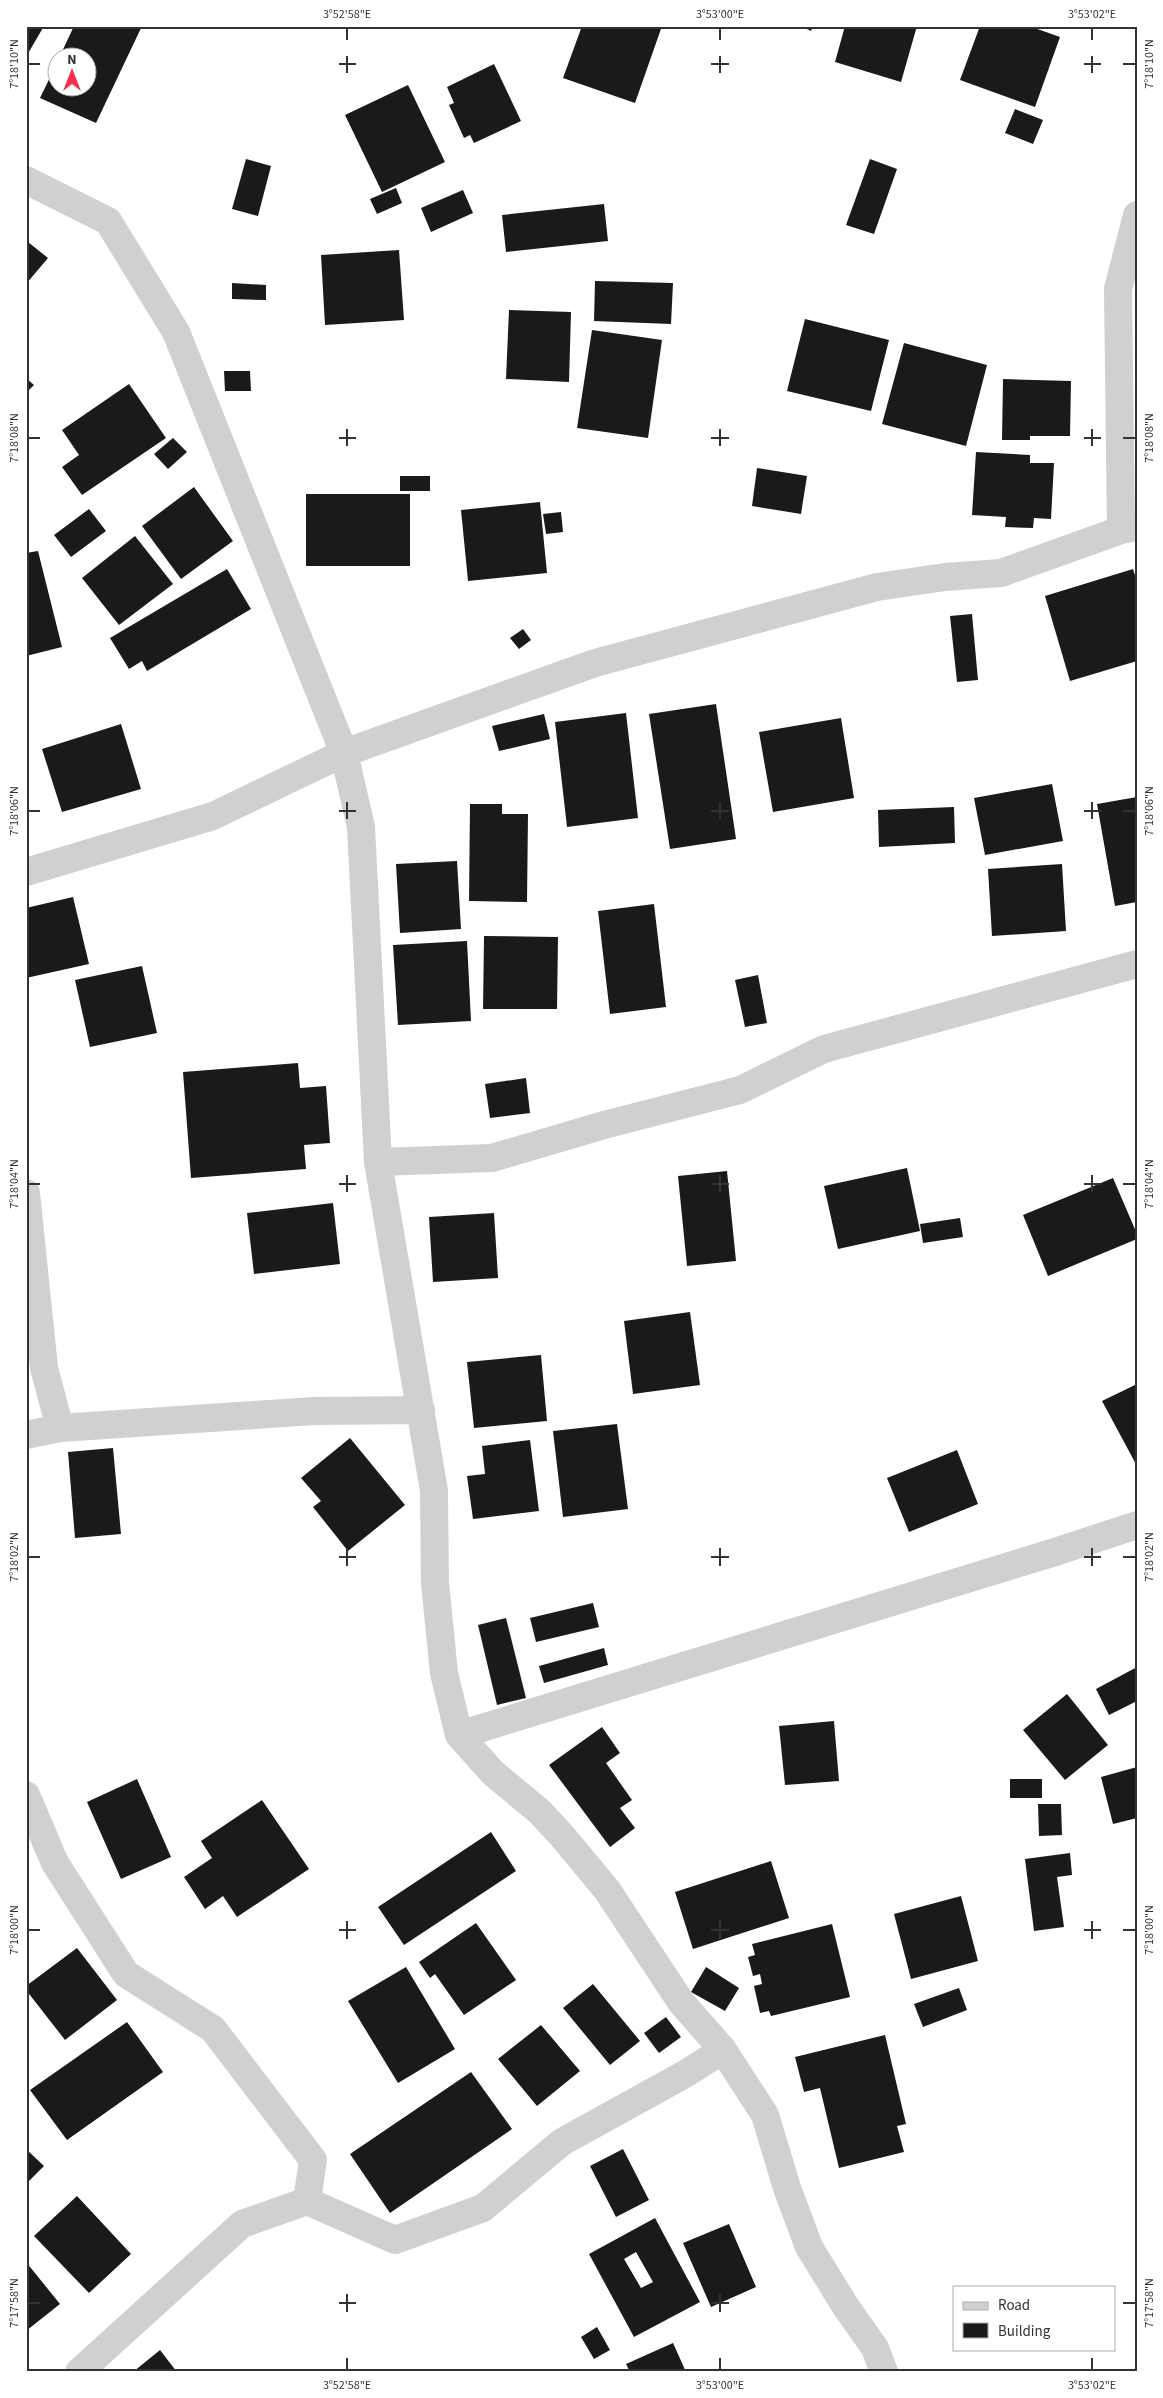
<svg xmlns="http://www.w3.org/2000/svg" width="1163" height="2398" viewBox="0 0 1163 2398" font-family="'Source Sans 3',sans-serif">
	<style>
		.building { fill: #1a1a1a; fill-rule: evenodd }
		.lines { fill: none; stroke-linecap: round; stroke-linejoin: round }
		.street { stroke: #d0d0d0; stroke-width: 28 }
		.ticks { fill: none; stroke: #333; stroke-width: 2 }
		.neatline { fill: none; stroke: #333; stroke-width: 2 }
		.ticks-label { font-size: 12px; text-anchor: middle; fill: #333 }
	</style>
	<rect width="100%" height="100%" fill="#fff"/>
	<path class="building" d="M26,26H44L26,57Z
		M74,26H142L96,123L40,98L58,61V88H88V58H59Z
		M582,26H662L635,103L563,78Z
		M801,26H813L811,31Z
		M845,26H917L901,82L835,62Z
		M980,26H1029L1060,37L1035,107L960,80Z
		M494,64L521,121L474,143L470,135L464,138L449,105L454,103L447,87Z
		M408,85L445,162L382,192L345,115Z
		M1015,109L1043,120L1033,144L1005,133Z
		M246,159L271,166L258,216L232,209Z
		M870,159L897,169L874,234L846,225Z
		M396,188L402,203L377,214L370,199Z
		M463,190L473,213L431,232L421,208Z
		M604,204L608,241L506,252L502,215Z
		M28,242L48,258L26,284V244Z
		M399,250L404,320L325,325L321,255Z
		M595,281L673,283L671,324L594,321Z
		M232,283L266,285V300L232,299Z
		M509,310L571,312L569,382L506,379Z
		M805,319L889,340L871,411L787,391Z
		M592,330L662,340L648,438L577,428Z
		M904,343L987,365L966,446L882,424Z
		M224,371H250L251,391H225Z
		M26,378L34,385L26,393Z
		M1003,379L1071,381L1070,436H1030V440H1002Z
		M129,384L166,438L82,495L62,467L79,455L62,430Z
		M173,438L187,452L168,469L154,454Z
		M976,452L1030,455V463H1054L1051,519L1034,518L1033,528L1005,527L1006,517L972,515Z
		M757,468L807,476L801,514L752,506Z
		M400,476H430V491H400Z
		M194,487L233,541L181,579L142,526Z
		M306,494H410V566H306Z
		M540,502L547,573L468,581L461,510Z
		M89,509L106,531L71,557L54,535Z
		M561,512L563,532L546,534L543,514Z
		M135,536L173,584L119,625L82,578Z
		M38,551L62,647L26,656V553Z
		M227,569L251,609L147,671L142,661L129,669L110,638Z
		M1133,569L1137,582V661L1070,681L1045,596Z
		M972,614L978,680L957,682L950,616Z
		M523,629L531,640L519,649L510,638Z
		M716,704L736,839L670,849L649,714Z
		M626,713L638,818L567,827L555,722Z
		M544,714L550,739L499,751L492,726Z
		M841,718L854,798L773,812L759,732Z
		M121,724L141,789L62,812L42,749Z
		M1052,784L1063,841L985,855L974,798Z
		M1137,797V902L1115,906L1097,804Z
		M470,804H502V814H528L527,902L469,901Z
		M954,807L955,843L879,847L878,810Z
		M457,861L461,929L400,933L396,864Z
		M1062,864L1066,931L992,936L988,869Z
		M73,897L89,964L26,978V908Z
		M654,904L666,1007L610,1014L598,911Z
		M484,936L558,937L557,1009H483Z
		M467,941L471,1021L398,1025L393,945Z
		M142,966L157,1033L90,1047L75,980Z
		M758,975L767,1023L745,1027L735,980Z
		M298,1063L300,1088L326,1086L330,1143L304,1145L306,1169L191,1178L183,1072Z
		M526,1078L530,1113L490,1118L485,1084Z
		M907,1168L920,1231L838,1249L824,1186Z
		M727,1171L736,1261L687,1266L678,1176Z
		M1113,1178L1137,1234V1239L1048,1276L1023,1215Z
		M333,1203L340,1264L254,1274L247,1213Z
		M494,1213L498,1278L433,1282L429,1217Z
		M960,1218L963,1237L923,1243L920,1224Z
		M690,1312L700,1385L633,1394L624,1321Z
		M541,1355L547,1421L474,1428L467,1362Z
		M1137,1384V1466L1102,1401Z
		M617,1424L628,1509L563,1517L553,1431Z
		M350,1438L405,1505L348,1551L313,1507L321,1501L301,1478Z
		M530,1440L539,1511L473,1519L467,1476L485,1474L482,1446Z
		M113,1448L121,1534L75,1538L68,1452Z
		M957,1450L978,1504L909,1532L887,1478Z
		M593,1603L599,1627L536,1642L530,1618Z
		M506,1618L526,1698L497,1705L478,1625Z
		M604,1648L608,1665L544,1683L539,1666Z
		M1137,1667V1701L1109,1715L1096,1689Z
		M1067,1694L1108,1745L1065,1780L1023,1730Z
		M834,1721L839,1781L785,1785L779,1726Z
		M602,1727L620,1753L606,1763L632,1800L620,1808L635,1828L610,1847L549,1765Z
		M1137,1767V1818L1113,1824L1101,1777Z
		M137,1779L171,1857L121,1879L87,1802Z
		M1010,1779H1042V1798H1010Z
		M262,1800L309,1869L237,1917L223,1896L205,1909L184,1877L212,1858L201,1841Z
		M1038,1804H1061L1062,1835L1039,1836Z
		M491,1832L516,1871L404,1945L378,1907Z
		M1070,1853L1072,1875L1057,1877L1064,1927L1034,1931L1025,1859Z
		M771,1861L789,1918L693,1949L675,1892Z
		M961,1896L978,1961L911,1979L894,1914Z
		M476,1923L516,1980L464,2015L435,1974L430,1978L419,1962Z
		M832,1924L850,1997L771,2016L769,2011L760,2013L754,1986L762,1984L760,1974L753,1976L748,1957L755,1955L752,1944Z
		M77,1948L117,2000L65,2040L26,1990V1986Z
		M406,1967L455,2049L398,2083L348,2001Z
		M706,1967L739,1988L725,2011L691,1992Z
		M593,1984L640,2041L610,2065L563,2008Z
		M959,1988L967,2010L923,2027L914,2004Z
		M666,2017L681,2037L659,2053L644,2033Z
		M127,2022L163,2072L67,2140L30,2090Z
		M541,2025L580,2071L537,2106L498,2059Z
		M885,2035L906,2124L897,2126L904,2152L839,2168L820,2088L804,2092L795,2057Z
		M471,2072L512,2129L390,2213L350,2154Z
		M26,2149L44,2166L26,2184Z
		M623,2149L649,2200L616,2217L590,2166Z
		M77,2196L131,2254L89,2293L34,2236Z
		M655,2218L700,2302L634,2337L589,2254ZM636,2252L653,2282L641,2288L624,2259Z
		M729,2224L756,2287L711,2307L683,2243Z
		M26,2262L60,2304L26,2331Z
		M597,2327L610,2350L594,2359L581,2337Z
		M673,2343L686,2372H630L626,2364Z
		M160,2350L177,2372H133Z"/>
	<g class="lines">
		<path class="street" d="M26,180L108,221L176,332L344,753L361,827L378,1162L434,1491L435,1583L444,1673L459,1735L493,1773L540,1812L563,1837L607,1890L681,2002L723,2050L765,2115L787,2188L809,2247L846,2307L875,2348L884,2372
			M1121,530L1118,289L1137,215
			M26,872L213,816L344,753L595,663L877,587L945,577L1001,573L1121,530L1137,527
			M378,1162L492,1158L604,1125L740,1090L824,1049L1137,964
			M26,1193L44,1368L60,1428L314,1411L421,1410
			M26,1435L60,1428
			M459,1735L1055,1552L1137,1525
			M26,1795L55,1863L126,1974L213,2029L313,2160L307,2201
			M79,2372L242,2224L307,2201L395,2240L483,2208L562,2142L685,2074L723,2050"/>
	</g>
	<path class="ticks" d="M347,28V40M720,28V40M1092,28V40M347,56V73M720,56V73M1092,56V73M28,64H40M339,64H356M711,64H729M1084,64H1101M1123,64H1136M347,429V446M720,429V446M1092,429V446M28,438H40M339,438H356M711,438H729M1084,438H1101M1123,438H1136M347,802V819M720,802V819M1092,802V819M28,811H40M339,811H356M711,811H729M1084,811H1101M1123,811H1136M347,1175V1192M720,1175V1192M1092,1175V1192M28,1184H40M339,1184H356M711,1184H729M1084,1184H1101M1123,1184H1136M347,1548V1566M720,1548V1566M1092,1548V1566M28,1557H40M339,1557H356M711,1557H729M1084,1557H1101M1123,1557H1136M347,1921V1939M720,1921V1939M1092,1921V1939M28,1930H40M339,1930H356M711,1930H729M1084,1930H1101M1123,1930H1136M347,2294V2312M720,2294V2312M28,2303H40M339,2303H356M711,2303H729M1123,2303H1136M347,2358V2370M720,2358V2370M1092,2358V2370"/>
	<rect width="1163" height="2398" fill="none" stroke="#ffffff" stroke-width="55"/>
	<rect x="953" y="2286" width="162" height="65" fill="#ffffff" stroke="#adadad"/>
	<rect x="963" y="2302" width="25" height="8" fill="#d0d0d0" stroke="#adadad"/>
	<text x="998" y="2310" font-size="15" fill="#333333">Road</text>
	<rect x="963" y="2323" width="25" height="15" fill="#1a1a1a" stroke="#adadad"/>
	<text x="998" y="2336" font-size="15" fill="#333333">Building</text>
	<g transform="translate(72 72)"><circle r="24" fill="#ffffff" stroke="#adadad"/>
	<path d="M0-4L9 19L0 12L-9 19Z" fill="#f02f4c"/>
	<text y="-8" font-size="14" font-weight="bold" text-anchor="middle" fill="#333333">N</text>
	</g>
	<rect x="28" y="28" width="1108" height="2342" class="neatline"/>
	<g class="ticks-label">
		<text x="347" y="18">3°52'58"E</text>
		<text x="720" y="18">3°53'00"E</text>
		<text x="1092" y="18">3°53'02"E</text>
		<text transform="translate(14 64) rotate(-90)" y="4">7°18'10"N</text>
		<text transform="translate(1149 64) rotate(-90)" y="4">7°18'10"N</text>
		<text transform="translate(14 438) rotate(-90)" y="4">7°18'08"N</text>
		<text transform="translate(1149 438) rotate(-90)" y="4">7°18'08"N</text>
		<text transform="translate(14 811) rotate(-90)" y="4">7°18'06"N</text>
		<text transform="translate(1149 811) rotate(-90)" y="4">7°18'06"N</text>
		<text transform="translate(14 1184) rotate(-90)" y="4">7°18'04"N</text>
		<text transform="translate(1149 1184) rotate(-90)" y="4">7°18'04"N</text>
		<text transform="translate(14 1557) rotate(-90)" y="4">7°18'02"N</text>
		<text transform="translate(1149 1557) rotate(-90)" y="4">7°18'02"N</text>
		<text transform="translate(14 1930) rotate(-90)" y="4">7°18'00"N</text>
		<text transform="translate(1149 1930) rotate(-90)" y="4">7°18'00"N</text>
		<text transform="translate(14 2303) rotate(-90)" y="4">7°17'58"N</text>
		<text transform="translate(1149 2303) rotate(-90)" y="4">7°17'58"N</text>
		<text x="347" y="2389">3°52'58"E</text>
		<text x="720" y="2389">3°53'00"E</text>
		<text x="1092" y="2389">3°53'02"E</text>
	</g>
</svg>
